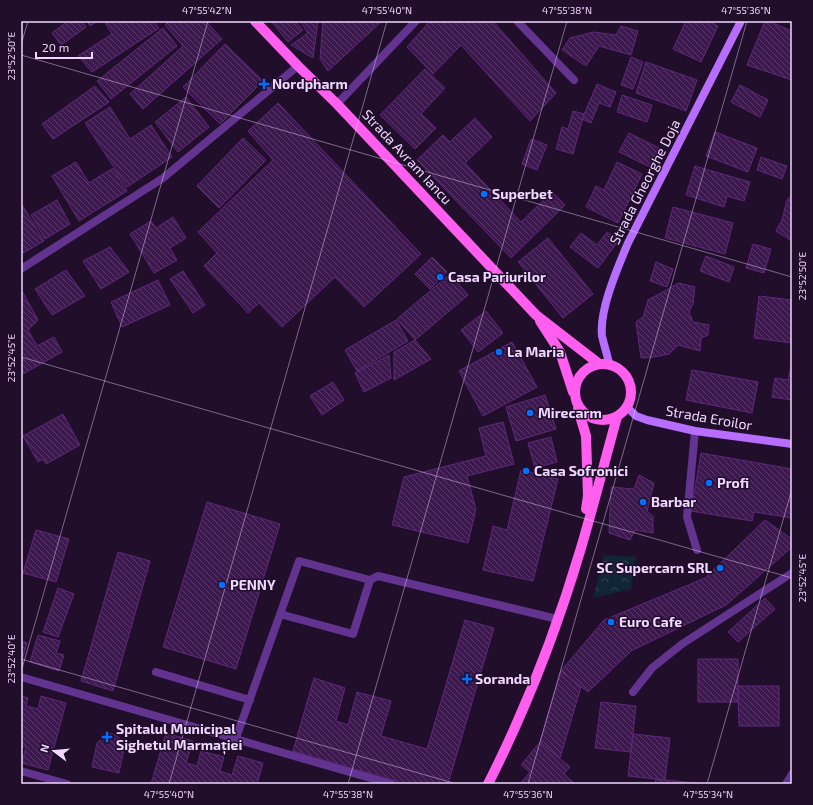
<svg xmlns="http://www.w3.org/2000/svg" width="813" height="805" viewBox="0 0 813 805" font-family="'Exo 2',sans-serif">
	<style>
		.park { fill: url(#park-crowns) }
		.building { fill: url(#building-back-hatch); stroke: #60277c }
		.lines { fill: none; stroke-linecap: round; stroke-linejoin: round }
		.lane { stroke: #62348f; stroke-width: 8 }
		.street { stroke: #62348f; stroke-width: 8 }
		.secondary { stroke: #b76eff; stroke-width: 8 }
		.primary { stroke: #ff5eef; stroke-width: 10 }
		.ticks { fill: none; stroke: #efd7ff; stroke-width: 1; stroke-opacity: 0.45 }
		.poi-dot { fill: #036fff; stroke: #200e2b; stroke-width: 1.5 }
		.labels { text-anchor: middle; stroke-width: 3; stroke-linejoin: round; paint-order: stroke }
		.poi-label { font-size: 14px; font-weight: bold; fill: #efd7ff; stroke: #200e2b; text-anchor: start }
		.street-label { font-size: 14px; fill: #efd7ff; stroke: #200e2b }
		.neatline { fill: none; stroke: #efd7ff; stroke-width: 1.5 }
		.ticks-label { font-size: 10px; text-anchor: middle; fill: #efd7ff }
	</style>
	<defs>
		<pattern id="park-crowns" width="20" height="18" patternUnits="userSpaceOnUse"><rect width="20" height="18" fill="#102536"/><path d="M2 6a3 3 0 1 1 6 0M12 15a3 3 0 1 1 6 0" fill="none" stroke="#334454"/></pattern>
		<pattern id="building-back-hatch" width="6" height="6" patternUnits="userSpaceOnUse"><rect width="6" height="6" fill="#3c184e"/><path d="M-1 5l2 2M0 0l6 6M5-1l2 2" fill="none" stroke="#583969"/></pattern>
	</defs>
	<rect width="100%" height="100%" fill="#200e2b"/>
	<path class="park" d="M604,555L636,557L631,589L593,598Z"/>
	<path class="building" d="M68,21H82L86,27L61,45L52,33Z
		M87,21H98L90,26Z
		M104,21H153L159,28L92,72L78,56L112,34Z
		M169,21H206L222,39L143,109L130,94L183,46L165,25Z
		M271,21H295L303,30L288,42Z
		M300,21H318L313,58L291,45L308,33Z
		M323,21H382L328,71L320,59Z
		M430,21H493L556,93L530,121L461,45L433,74L407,47Z
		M686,21H708L718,26L701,62L673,49Z
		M765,21H768L792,31V80L747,65Z
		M621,26L638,31L631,55L599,46L586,66L562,50L570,38L594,32L616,35Z
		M163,28L177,46L111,99L97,81Z
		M225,44L263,81L220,124L183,87Z
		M631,57L643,62L633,89L621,85Z
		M646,62L697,80L686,111L636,93Z
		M425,69L445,88L421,114L436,128L415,149L380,115Z
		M597,84L616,92L610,107L599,103L591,123L582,119Z
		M740,85L768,100L760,117L731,102Z
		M95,86L109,102L53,139L42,124Z
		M622,95L652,105L647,122L617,112Z
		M186,97L209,127L178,152L155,122Z
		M278,103L421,254L364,307L335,277L282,327L259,303L248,313L204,266L217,253L198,232L273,160L248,131Z
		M110,107L130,139L151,125L172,157L127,187L85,123Z
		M573,111L584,114L573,154L556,149L562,127L568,129Z
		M475,118L492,137L465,163L521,222L552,192L565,205L511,258L417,160L443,135L450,142Z
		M715,132L757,148L748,172L706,156Z
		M629,133L659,148L650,167L619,152Z
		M243,138L266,160L219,208L197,186Z
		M531,139L547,145L537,170L522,164Z
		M761,157L787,166L782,179L757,170Z
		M76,162L89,183L113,168L127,191L79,221L52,176Z
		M617,162L642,174L618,223L586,207L596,186L604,190Z
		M695,166L750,182L744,201L727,196L724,207L686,195Z
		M792,195V241L776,231L782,220L787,200Z
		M57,200L70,224L45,239L31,215Z
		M21,203L44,241L23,253L21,249Z
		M673,207L733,223L725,254L665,238Z
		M173,217L186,238L170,248L177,260L154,273L130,234L151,221L156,228Z
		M607,232L619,240L598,268L570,247L581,233L597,245Z
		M548,238L593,294L563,318L518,262Z
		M753,244L771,249L764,273L746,268Z
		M110,247L129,272L101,289L83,261Z
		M706,256L734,267L729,282L700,271Z
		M432,257L447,272L430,289L415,274Z
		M656,262L673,269L667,287L650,281Z
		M66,270L85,296L52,315L35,289Z
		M183,271L205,305L193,313L170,279Z
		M450,274L468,295L415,340L397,319Z
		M158,280L170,305L122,327L111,302Z
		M679,283L695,287L693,304L689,312L693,322L709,325L708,335L701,338L700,351L678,345L669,354L654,357L641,358L636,322L643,317L648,300Z
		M22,291L38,320L28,330L37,346L54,337L62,352L21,375Z
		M759,296L792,300V343L754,338Z
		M486,311L503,333L478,352L461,330Z
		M396,320L408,341L357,371L345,350Z
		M415,340L431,359L394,380V352Z
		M512,342L537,387L483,416L459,371Z
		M389,355L391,378L364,392L355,373Z
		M792,361V400L772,397L775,378L788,380Z
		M692,370L758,382L752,413L686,400Z
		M333,382L344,400L322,415L310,396Z
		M545,395L556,429L516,441L506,407Z
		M63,414L80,445L46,464L43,459L38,462L23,436Z
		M503,422L514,464L467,476L476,509L468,543L392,525L404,477L486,456L479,428Z
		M551,437L557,462L535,468L528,443Z
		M701,453L792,469V518L754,512L752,521L691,511Z
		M521,470L558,479L533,581L483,570L493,526L507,530Z
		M639,475L654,483L647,511L653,516V533L635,530L630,540L609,533L611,487L634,489Z
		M207,502L280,524L236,669L163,647Z
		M765,520L792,539V547L726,605L631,651L588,692L561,671L604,620L705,578Z
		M36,530L69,539L56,582L23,573Z
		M118,552L150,561L113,691L81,681Z
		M58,588L74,594L58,637L43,632Z
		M765,598L775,609L738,642L728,632Z
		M465,620L494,628L448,784H406L293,751L314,678L345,688L336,721L348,725L357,692L391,701L381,736L427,749Z
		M38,635L60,641L56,653L64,655L59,671L30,662Z
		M21,641L27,643L22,660H21Z
		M698,659H738V702H698Z
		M561,671L581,687L560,758L540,742Z
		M738,686H779V726H739Z
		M21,696L28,698L26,706L38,709L41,696L66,703L48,770L22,763L26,747L21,746Z
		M601,702L636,706L631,752L595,748Z
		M108,733L113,734L121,739L125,744L119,773L92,767L97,743Z
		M166,733L193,741L186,763L197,766L201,751L224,757L220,771L232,775L238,756L263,763L257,784H151Z
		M633,734L670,738L665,780L628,776Z
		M540,742L570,767L564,774L575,784H520L530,772L521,765Z
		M656,779L695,783V784H655Z"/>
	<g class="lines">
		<path class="lane" d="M695,431L687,517L697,550
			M280,614L353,634L370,580
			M156,672L250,700
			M633,692L652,668L682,644L792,573
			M236,738L299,561L370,580L378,576L557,619
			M21,771L67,784"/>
		<path class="street" d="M517,21L574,80
			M337,104L416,21
			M21,269L163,178L298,66
			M21,677L391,784
			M786,784L792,774"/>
		<path class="secondary" d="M609,363C607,354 604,345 602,336C599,310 618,267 628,243L741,21
			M627,407L636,416L647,420L695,431L792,444"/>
		<path class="primary" d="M255,21L298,66L337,104L536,315L598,363
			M540,321L560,352L573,392
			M575 392a28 28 0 1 1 56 0a28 28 0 1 1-56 0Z
			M578,409L586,436L588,496L586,509
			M488,784C526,709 557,629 581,548C594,504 605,460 617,417"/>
	</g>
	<path class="ticks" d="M21,45L28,21M21,55L792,277M21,357L792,578M21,659L457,784M21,672L208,21M169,784L387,21M348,784L567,21M528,784L747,21M707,784L792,489"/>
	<g class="poi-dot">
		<path d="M262 78h4v4h4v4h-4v4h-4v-4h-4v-4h4z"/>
		<circle cx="484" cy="194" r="4"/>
		<circle cx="440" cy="277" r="4"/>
		<circle cx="499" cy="352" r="4"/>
		<circle cx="530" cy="413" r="4"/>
		<circle cx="526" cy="471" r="4"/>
		<circle cx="709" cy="483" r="4"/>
		<circle cx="643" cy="502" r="4"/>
		<circle cx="720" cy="568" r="4"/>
		<circle cx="222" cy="585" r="4"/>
		<circle cx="611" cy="622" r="4"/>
		<path d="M465 673h4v4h4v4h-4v4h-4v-4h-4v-4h4z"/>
		<path d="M105 731h4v4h4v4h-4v4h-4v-4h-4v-4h4z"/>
	</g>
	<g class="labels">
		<g class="poi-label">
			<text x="272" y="89">Nordpharm</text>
			<text x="492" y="199">Superbet</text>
			<text x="448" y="282">Casa Pariurilor</text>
			<text x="507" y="357">La Maria</text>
			<text x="538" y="418">Mirecarm</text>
			<text x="534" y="476">Casa Sofronici</text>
			<text x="717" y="488">Profi</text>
			<text x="651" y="507">Barbar</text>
			<text x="712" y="573" text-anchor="end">SC Supercarn SRL</text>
			<text x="230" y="590">PENNY</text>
			<text x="619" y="627">Euro Cafe</text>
			<text x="475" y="684">Soranda</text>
			<text x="116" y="734">Spitalul Municipal<tspan x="116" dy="16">Sighetul Marmației</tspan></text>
		</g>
		<g class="street-label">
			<text transform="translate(407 157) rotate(47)" y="5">Strada Avram Iancu</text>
			<text transform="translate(645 182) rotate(-63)" y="5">Strada Gheorghe Doja</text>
			<text transform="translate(709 418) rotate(10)" y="5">Strada Eroilor</text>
		</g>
	</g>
	<rect width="813" height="805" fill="none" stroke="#200e2b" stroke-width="44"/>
	<g transform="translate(54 751) rotate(286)" stroke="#200e2b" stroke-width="3" paint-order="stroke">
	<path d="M0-3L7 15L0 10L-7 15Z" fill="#efd7ff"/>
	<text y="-6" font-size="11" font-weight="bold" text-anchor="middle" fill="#efd7ff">N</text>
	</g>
	<path d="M36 52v6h56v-6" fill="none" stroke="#efd7ff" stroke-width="2"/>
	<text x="42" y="52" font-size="12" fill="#efd7ff" stroke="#200e2b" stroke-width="3" paint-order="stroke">20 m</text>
	<rect x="22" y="22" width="769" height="761" class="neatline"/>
	<g class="ticks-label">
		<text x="207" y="14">47°55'42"N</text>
		<text x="387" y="14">47°55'40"N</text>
		<text x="567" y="14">47°55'38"N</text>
		<text x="746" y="14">47°55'36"N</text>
		<text transform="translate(11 56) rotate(-90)" y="4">23°52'50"E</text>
		<text transform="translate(802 276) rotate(-90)" y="4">23°52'50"E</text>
		<text transform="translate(11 358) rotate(-90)" y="4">23°52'45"E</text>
		<text transform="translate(802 578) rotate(-90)" y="4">23°52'45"E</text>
		<text transform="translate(11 659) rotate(-90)" y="4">23°52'40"E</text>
		<text x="169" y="798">47°55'40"N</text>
		<text x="348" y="798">47°55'38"N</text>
		<text x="528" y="798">47°55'36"N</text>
		<text x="708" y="798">47°55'34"N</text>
	</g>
</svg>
